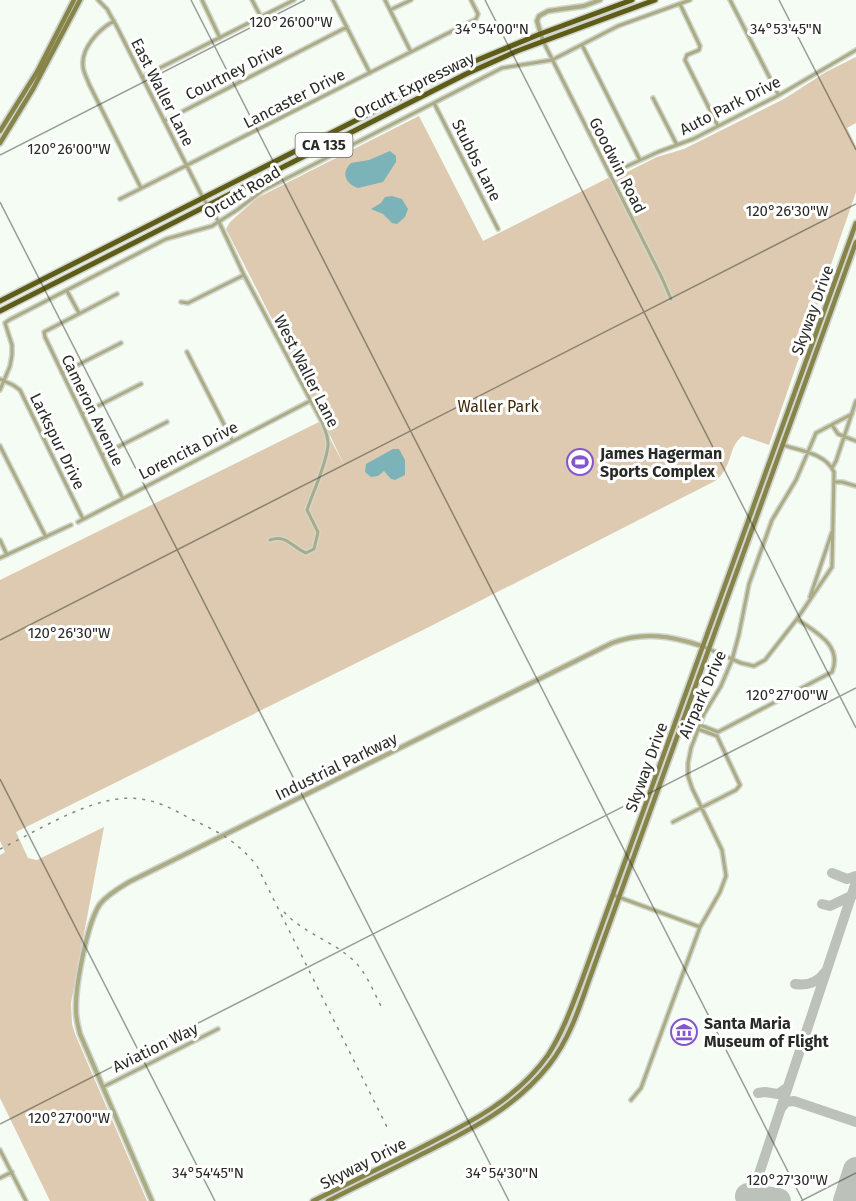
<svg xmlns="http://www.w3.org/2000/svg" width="856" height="1201" viewBox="0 0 856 1201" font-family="'Fira Sans',sans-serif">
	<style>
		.green { fill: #ddcab0 }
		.water { fill: #7bb3b8 }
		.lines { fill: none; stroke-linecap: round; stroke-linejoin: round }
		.taxiway { stroke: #bcc2ba; stroke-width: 10 }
		.runway { stroke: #bcc2ba; stroke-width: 26 }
		.minor-casing { stroke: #d0d6ce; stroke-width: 6 }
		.tertiary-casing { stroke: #d0d6ce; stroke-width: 7 }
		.secondary-casing { stroke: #d0d6ce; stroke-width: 8 }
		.trunk-casing { stroke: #d0d6ce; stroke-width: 8 }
		.minor { stroke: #abab84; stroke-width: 3 }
		.tertiary { stroke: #abab84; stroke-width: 4 }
		.secondary { stroke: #868449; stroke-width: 4.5 }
		.trunk { stroke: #5f5c18; stroke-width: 5 }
		.rail { stroke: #838881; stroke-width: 1.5; stroke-dasharray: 3 6; stroke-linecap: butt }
		.ticks { fill: none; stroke: #272a26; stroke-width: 1.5; stroke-opacity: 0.45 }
		.labels { text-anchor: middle; stroke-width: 6; stroke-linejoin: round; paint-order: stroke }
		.shield { fill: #fff; stroke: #686a67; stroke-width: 1.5 }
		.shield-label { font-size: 15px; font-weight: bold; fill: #272a26 }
		.street-label { font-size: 16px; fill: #272a26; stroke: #fff }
		.park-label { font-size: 16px; fill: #3d290a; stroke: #fff }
		.poi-label { font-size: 16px; font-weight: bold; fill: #272a26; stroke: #fff; text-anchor: start }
		.ticks-label { font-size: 15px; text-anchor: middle; fill: #272a26; stroke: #fff; stroke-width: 6; stroke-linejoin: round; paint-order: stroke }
	</style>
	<rect width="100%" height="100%" fill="#f5fcf3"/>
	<path class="green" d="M856,57V123L847,128L856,146V192L769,445L743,436C728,445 733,468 715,481L425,629L16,832L28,858L37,860L104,827L71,1003L72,1024L75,1034L147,1201H50L0,1098V855L5,852L0,841V580L321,421L345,467L315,403L226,229L230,222L257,198L419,116L483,241L608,178L617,177L657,157L684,149L784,99L826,72Z"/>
	<path class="water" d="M390,151L396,156V162L383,182L358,188C345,184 341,172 351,163L369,160Z
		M392,196L402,199L408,209L405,217L397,224L392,223L383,214L371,209L381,203L385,197Z
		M393,449H399L405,460V475L395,480L391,479L384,471L378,476L371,477L365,472L366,464Z"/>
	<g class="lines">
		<path class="taxiway" d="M832,873L847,879L856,876
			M822,904L830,906L853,895
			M795,984C807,986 818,982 825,972
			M758,1093L765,1092L778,1094L788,1087
			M781,1108L786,1102L794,1101L856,1122
			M750,1201L856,882"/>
		<path class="runway" d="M748,1196L778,1201
			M846,1201L856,1170"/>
		<defs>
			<path id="minor" d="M98,0L107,9L117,27L203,198L219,222L244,275L322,422C325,430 329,438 328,446C325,468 314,489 307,510L318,532L314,549L306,553C292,547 286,534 270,540
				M202,0L220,38
				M252,0L261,17
				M333,0L370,73
				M385,0L411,52
				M730,0L778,94
				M680,4L700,46L699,50L687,55L685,60L718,126
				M390,10L411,0
				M114,21C99,29 81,48 83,66C83,72 87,78 89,84L141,188
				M543,41L662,278L671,299
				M582,45L640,160
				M142,77L294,0
				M653,98L677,145
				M434,103L498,229
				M164,121L347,27
				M610,174L658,152L693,139L779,95L856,50
				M120,199L476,19L478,14L471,0
				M67,291L79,313
				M117,294L44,332L45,337L122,497
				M181,302L188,303L244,275
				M187,352L232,440
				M62,373L121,343
				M0,379L13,385L20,390L83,519
				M0,390L10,366L12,355V345L5,323L9,320L166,239L212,226L237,210L262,191L502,68L552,60L618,26L690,0
				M82,414L141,384
				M832,425L838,434L856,441
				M0,446L46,537
				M102,455L167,422
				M832,468L836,461L856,401
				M834,482H842L856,486
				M78,522L310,401
				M0,540L7,555
				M0,558L71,525
				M810,597L832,532
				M702,646L741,663L754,666L765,660L797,619L832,567L834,472C825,453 801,451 783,445
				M700,725L718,732
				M718,732L832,672C843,645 815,632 797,619
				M673,822L736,790L740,785L717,736L698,729
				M613,895L700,927
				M103,1087L218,1029
				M631,1100L641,1088L700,927L720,892L726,876L722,850L692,788L688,776V763L691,748L704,714L721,686L732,660L739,634L749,584L772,520L796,480L816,433L852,414
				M0,1150L26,1201
				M0,1178L12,1172"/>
			<path id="tertiary" d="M543,41L537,21L539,16L548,11L584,6L600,0
				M152,1201L80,1034C78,1026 76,1019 76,1011C75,987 87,923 100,904C108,894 119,888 129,882L612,643C644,631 671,636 702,646"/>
			<path id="secondary" d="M0,131L37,72L74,0
				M0,143L33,89L80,0
				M313,1201C346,1185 379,1168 412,1152C463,1126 514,1103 548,1055C563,1032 572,1006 582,980L856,223
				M328,1201C359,1185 391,1170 422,1154C470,1130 515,1108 549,1065C568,1041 578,1012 588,983L856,242"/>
			<path id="trunk" d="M0,301L463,66L540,34L632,0
				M0,311L466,74L517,51L655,0"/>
		</defs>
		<use href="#minor" class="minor-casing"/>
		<use href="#tertiary" class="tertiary-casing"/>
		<use href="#secondary" class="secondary-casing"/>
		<use href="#trunk" class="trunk-casing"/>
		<use href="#minor" class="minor"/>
		<use href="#tertiary" class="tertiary"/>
		<use href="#secondary" class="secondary"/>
		<use href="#trunk" class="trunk"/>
		<path class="rail" d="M0,849C38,831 97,792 140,799C159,801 174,810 191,819C219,832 237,841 257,866L388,1129
			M284,912C304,934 336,942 356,963C368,976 374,993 382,1008"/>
	</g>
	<path class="ticks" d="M191,0L803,1201M485,0L856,728M779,0L856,150M0,155L305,0M0,202L509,1201M0,640L856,204M0,779L215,1201M0,1124L856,688M801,1201L856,1173"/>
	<defs>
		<symbol id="stadium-ring" viewBox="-11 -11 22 22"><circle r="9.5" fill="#fff" stroke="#8555cd" stroke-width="1.5"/><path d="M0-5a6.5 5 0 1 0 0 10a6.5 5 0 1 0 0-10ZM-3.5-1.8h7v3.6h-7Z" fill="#8555cd"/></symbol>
		<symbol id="museum-ring" viewBox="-11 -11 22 22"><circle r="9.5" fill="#fff" stroke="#8555cd" stroke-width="1.5"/><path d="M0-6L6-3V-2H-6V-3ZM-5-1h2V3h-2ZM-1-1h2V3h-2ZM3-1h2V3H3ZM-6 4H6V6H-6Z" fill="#8555cd"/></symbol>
	</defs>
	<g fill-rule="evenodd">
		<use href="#stadium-ring" x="565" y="447" width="30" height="30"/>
		<use href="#museum-ring" x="669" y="1017" width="30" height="30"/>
	</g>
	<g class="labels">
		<rect class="shield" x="295.5" y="133" width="57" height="24" rx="4.5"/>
		<g class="shield-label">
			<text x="324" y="150">CA 135</text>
		</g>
		<g class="street-label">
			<text transform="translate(234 71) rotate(-27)" y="6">Courtney Drive</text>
			<text transform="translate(414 85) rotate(-26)" y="6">Orcutt Expressway</text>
			<text transform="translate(163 92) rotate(63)" y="6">East Waller Lane</text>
			<text transform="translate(294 98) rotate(-27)" y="6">Lancaster Drive</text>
			<text transform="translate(730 105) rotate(-27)" y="6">Auto Park Drive</text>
			<text transform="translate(477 160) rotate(63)" y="6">Stubbs Lane</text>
			<text transform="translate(618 165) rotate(63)" y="6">Goodwin Road</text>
			<text transform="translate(242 192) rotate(-31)" y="6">Orcutt Road</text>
			<text transform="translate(812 310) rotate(-70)" y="6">Skyway Drive</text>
			<text transform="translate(307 371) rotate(63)" y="6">West Waller Lane</text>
			<text transform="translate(93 410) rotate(64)" y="6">Cameron Avenue</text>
			<text transform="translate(58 441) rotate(64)" y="6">Larkspur Drive</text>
			<text transform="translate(188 450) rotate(-27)" y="6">Lorencita Drive</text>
			<text transform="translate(702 694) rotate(-66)" y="6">Airpark Drive</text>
			<text transform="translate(336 766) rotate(-26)" y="6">Industrial Parkway</text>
			<text transform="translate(646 767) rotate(-70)" y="6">Skyway Drive</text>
			<text transform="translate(155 1047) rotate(-26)" y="6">Aviation Way</text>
			<text transform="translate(363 1163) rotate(-27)" y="6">Skyway Drive</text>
		</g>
		<g class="park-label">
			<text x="498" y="412">Waller Park</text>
		</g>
		<g class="poi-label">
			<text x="600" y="459">James Hagerman<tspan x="600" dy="18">Sports Complex</tspan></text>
			<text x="704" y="1029">Santa Maria<tspan x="704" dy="18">Museum of Flight</tspan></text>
		</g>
	</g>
	<g class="ticks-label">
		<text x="291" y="27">120°26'00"W</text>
		<text x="492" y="34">34°54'00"N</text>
		<text x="786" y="34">34°53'45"N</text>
		<text x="69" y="154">120°26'00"W</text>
		<text x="787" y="216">120°26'30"W</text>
		<text x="69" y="638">120°26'30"W</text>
		<text x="787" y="700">120°27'00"W</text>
		<text x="69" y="1123">120°27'00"W</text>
		<text x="208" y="1178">34°54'45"N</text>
		<text x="502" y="1178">34°54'30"N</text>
		<text x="787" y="1185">120°27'30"W</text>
	</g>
</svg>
